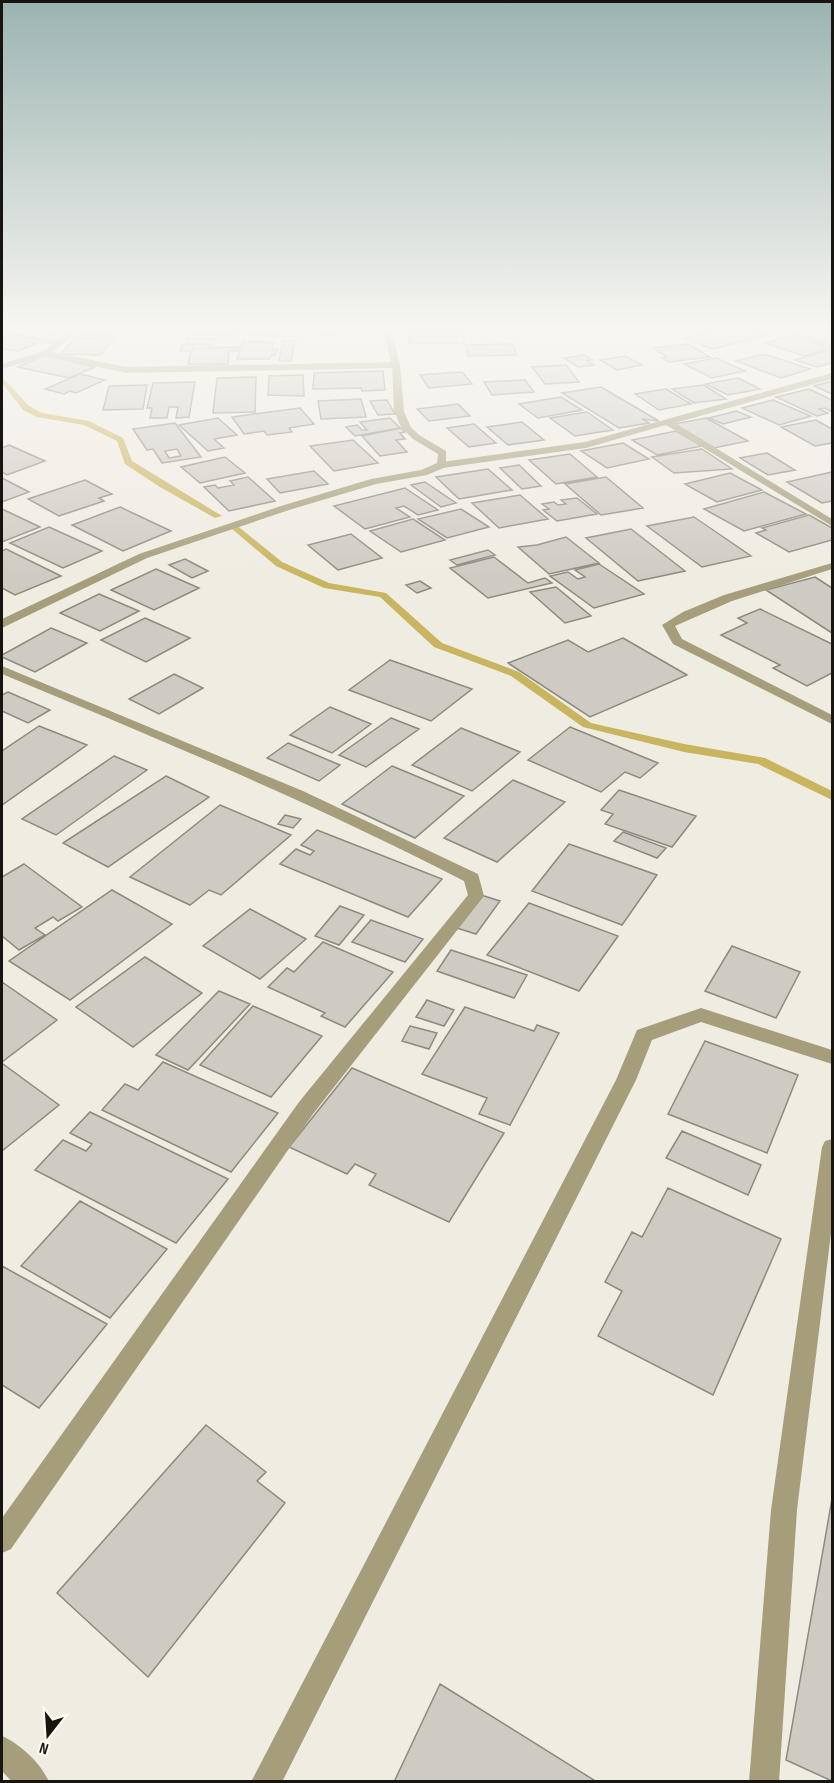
<svg xmlns="http://www.w3.org/2000/svg" width="834" height="1783" viewBox="0 0 834 1783" font-family="'Sofia Sans Condensed',sans-serif">
	<style>
		.lines { fill: none; stroke-linecap: round; stroke-linejoin: round }
		.stream { fill: #c9b45f; fill-rule: evenodd }
		.building { fill: #cecbc2; stroke: #8c8a80; stroke-width: 1.5; fill-rule: evenodd }
		.minor { fill: #a69e7b; fill-rule: evenodd }
		.tertiary { fill: #a69e7b; fill-rule: evenodd }
	</style>
	<rect width="100%" height="100%" fill="#efece2"/>
	<g class="lines">
		<path class="stream" d="M2,377L29,406L42,413L89,421L123,438L132,461L222,516L215,518L160,487L125,464L117,441L84,425L37,417L23,410L2,383Z
			M235,524L282,562L329,583L386,593L442,643L519,672L591,723L684,744L765,758L832,791V800L758,764L684,752L583,727L511,676L434,647L380,597L324,588L276,566L232,529V525Z"/>
	</g>
	<path class="building" d="M20,330H63L53,335Z
		M84,330H114L112,332L116,333L113,336L79,335Z
		M195,330H239L236,336L192,335Z
		M252,330H303L299,337L248,335Z
		M318,330H347L346,334L317,335Z
		M480,330H533L531,334Z
		M604,330H635L636,333L604,332Z
		M720,330H751L767,335L712,349L685,338Z
		M802,330L832,331V346L792,333Z
		M409,332H463L464,343H409Z
		M791,335L831,348L804,356L765,343Z
		M2,337L37,343L18,351L2,349Z
		M75,338H113L101,355L61,354Z
		M189,338L216,339L212,345L185,344Z
		M283,340H295L291,361H279Z
		M243,342H274L272,349H277L275,355H271L270,359H237Z
		M513,344L516,355L468,356L465,345Z
		M688,344L710,357L669,362L662,358L667,357L653,348Z
		M182,345H193V348L240,347L239,351H229L228,364H188L191,351H180Z
		M830,350L832,351V363L817,367L795,360Z
		M45,355L95,367L69,378L18,367Z
		M584,355L592,360H587L594,365L578,367L564,358Z
		M759,355H768L810,369L781,378L736,361Z
		M625,356L642,365L617,370L600,360Z
		M716,358L745,371L712,378L684,364Z
		M566,365L579,382L545,384L532,367Z
		M383,371L385,390L362,391L361,388L313,389L314,373Z
		M462,372L472,384L429,388L420,375Z
		M80,374L105,380L76,393L70,391L64,394L45,389Z
		M303,375L304,396L268,395L269,376Z
		M256,377L255,412L213,413L217,378Z
		M738,378L760,389L728,395L706,384Z
		M525,380L534,392L492,395L484,382Z
		M832,381V394L814,386Z
		M195,382L189,417L176,418L178,407H169L167,418H150L152,408H147L153,383Z
		M147,385L143,409L103,410L109,386Z
		M704,385L726,399L694,403L672,389Z
		M601,387L659,421L642,419L649,423L619,428L562,393Z
		M666,389L691,404L659,410L635,394Z
		M809,389L832,400V412L825,408L819,409L828,413L817,416L776,397Z
		M561,397L582,410L538,418L519,404Z
		M361,399L366,417L321,419L318,401Z
		M387,400L395,414L378,415L370,401Z
		M773,400L811,416L779,425L742,408Z
		M458,404L470,416L429,421L417,409Z
		M300,408L314,424L289,428L292,432L267,435L264,431L244,434L232,417Z
		M736,411L751,417L723,424L709,418Z
		M587,412L613,430L575,436L550,418Z
		M218,418L237,435L214,439L224,448L208,451L179,425Z
		M390,418L400,428L355,436L346,427L357,425L362,430H367L360,422Z
		M706,418L748,441L714,448L674,424Z
		M816,420L832,429V443L815,446L781,427Z
		M522,422L544,440L508,445L487,427Z
		M175,423L201,457L162,463L153,449L147,450L133,429ZM177,449L181,456L169,458L165,451Z
		M474,424L496,443L469,447L447,428Z
		M401,428L405,432L400,433L405,439L396,440L407,452L380,456L362,436Z
		M676,431L702,446L657,455L632,440Z
		M353,440L378,463L334,471L310,446Z
		M623,443L649,459L607,468L581,451Z
		M9,445L45,461L7,475L2,472V448Z
		M702,449L732,469L674,473L652,457Z
		M767,453L795,470L768,475L740,458Z
		M570,454L597,477L556,484L529,460Z
		M225,457L245,473L200,483L181,467Z
		M519,465L541,486L522,489L500,468Z
		M488,469L512,490L459,499L436,477Z
		M314,471L328,484L280,493L267,479Z
		M832,472V501L822,503L787,482Z
		M730,473L762,490L717,502L685,484Z
		M248,477L275,501L229,511L204,487L215,485L218,488L234,485L230,481Z
		M606,477L643,508L601,515L565,484Z
		M2,478L29,492L2,502Z
		M85,480L112,494L99,498L104,501L59,516L28,499Z
		M425,482L456,503L441,507L411,485Z
		M405,488L438,510L418,515L404,506L396,508L410,517L365,529L334,506Z
		M764,492L806,514L744,531L704,509Z
		M520,495L548,519L499,528L472,503Z
		M577,498L597,514L557,521L543,510L549,509L542,504L554,502L558,505L566,504L561,500Z
		M120,507L171,531L123,551L72,525Z
		M2,509L40,527L2,542Z
		M461,509L489,527L447,538L418,519Z
		M809,515L832,528V540L789,552L756,533L766,530L762,528Z
		M694,517L751,556L702,567L647,526Z
		M413,519L445,540L401,552L370,531Z
		M49,527L102,551L63,568L10,543Z
		M631,529L685,571L638,581L586,538Z
		M351,534L382,558L338,570L308,545Z
		M566,537L599,563L549,574L518,547L537,545Z
		M6,549L61,576L15,595L2,588V551Z
		M488,550L495,555L457,565L450,560Z
		M494,557L528,583L545,578L552,583L488,598L450,568Z
		M185,559L208,571L192,578L169,565Z
		M599,564L644,594L594,608L550,576L568,572L578,579L585,577L575,570Z
		M156,569L199,588L154,610L111,590Z
		M815,577L832,588V633L766,590Z
		M420,581L431,588L417,593L406,585Z
		M556,587L591,616L565,623L530,592Z
		M99,594L139,611L100,631L60,613Z
		M760,609L832,644V673L807,686L773,668L780,665L721,635L747,623L738,618Z
		M145,618L190,638L146,662L101,640Z
		M51,628L87,643L35,672L2,657V655Z
		M623,638L687,675L590,717L508,663L568,640L588,652Z
		M390,660L472,689L431,721L349,690Z
		M174,674L203,688L159,714L129,699Z
		M8,692L50,710L28,723L2,711V695Z
		M330,707L371,724L332,753L290,735Z
		M391,718L419,729L366,767L339,755Z
		M39,726L87,745L2,805V751Z
		M570,727L658,763L640,778L625,772L601,792L528,760Z
		M461,728L520,752L472,791L412,765Z
		M288,743L340,765L319,781L267,758Z
		M114,756L147,770L56,835L22,819Z
		M392,766L464,796L415,838L342,804Z
		M166,776L209,797L108,867L63,843Z
		M513,780L565,802L497,862L444,838Z
		M619,790L696,816L672,847L605,824L613,814L601,810Z
		M220,805L291,835L221,895L209,890L190,905L130,877Z
		M285,815L301,819L293,828L278,824Z
		M317,830L442,879L408,917L280,864L296,849L310,855L314,851L301,845Z
		M623,832L666,848L657,858L614,841Z
		M569,844L657,875L622,925L532,891Z
		M24,864L82,907L58,921L53,917L35,928L45,935L19,950L2,936V877Z
		M112,890L172,924L70,1000L9,961Z
		M481,895L500,901L476,934L457,928Z
		M529,903L618,936L579,991L487,955Z
		M340,906L364,915L339,945L315,936Z
		M250,909L306,939L260,979L203,946Z
		M371,920L423,939L405,962L352,942Z
		M323,942L393,972L345,1027L321,1016L325,1013L268,987L287,968L294,972Z
		M732,946L800,972L776,1018L705,991Z
		M451,950L527,975L514,998L437,971Z
		M145,957L202,993L133,1047L76,1007Z
		M2,982L57,1020L2,1062Z
		M219,991L250,1004L188,1070L156,1055Z
		M427,1000L454,1010L444,1026L416,1017Z
		M253,1006L322,1036L271,1097L200,1065Z
		M465,1007L534,1031L537,1025L559,1033L510,1125L479,1114L487,1098L422,1074Z
		M410,1026L437,1033L429,1049L402,1041Z
		M705,1041L798,1075L767,1153L668,1114Z
		M163,1062L278,1113L231,1172L102,1110L125,1084L138,1090Z
		M3,1064L59,1105L2,1151V1065Z
		M352,1068L504,1133L449,1222L369,1185L376,1174L355,1164L347,1174L289,1147Z
		M90,1112L228,1179L176,1243L35,1170L63,1140L86,1151L92,1144L70,1133Z
		M682,1131L761,1165L748,1195L666,1158Z
		M668,1188L781,1239L713,1395L598,1336L622,1291L605,1282L632,1232L642,1237Z
		M80,1201L167,1249L110,1318L21,1266Z
		M2,1266L107,1324L39,1408L2,1385Z
		M206,1425L266,1472L257,1481L285,1503L148,1677L57,1593Z
		M832,1499V1781L786,1760Z
		M440,1684L597,1782H394Z"/>
	<g class="lines">
		<path class="minor" d="M69,330H78L53,352L127,367L396,362L400,365L396,368L127,373L47,356L2,369V364L44,351L52,344L2,335V331L57,340Z
			M832,373V379L675,423L832,519V526L666,425L586,448L442,468L437,465L442,462L585,442Z
			M832,563V569L732,601L675,626L682,639L832,715V724L673,644L662,625L683,612L724,595Z
			M2,666L303,791L478,874L484,896L313,1114L11,1549L2,1553V1518L299,1102L468,895L464,881C314,803 158,739 2,674Z
			M701,1008L832,1050V1064L701,1022L652,1040L636,1080L282,1782H251L616,1080L637,1030Z
			M832,1139V1225L797,1510L779,1782H749L771,1510L822,1147L825,1141Z
			M2,1736C20,1744 41,1763 49,1782H12L2,1771Z"/>
		<path class="tertiary" d="M383,330H391L400,365L404,411L410,426L419,435L446,451V467L427,475L376,484L289,510L147,558L2,628V619L139,554L281,506L371,479L421,470L437,463L438,454L413,439L401,427L394,411L392,365Z"/>
	</g>
	<linearGradient id="sky" x2="0" y2="1"><stop stop-color="#9bb4b1"/><stop offset="0.57" stop-color="#f8f6f2"/><stop offset="1" stop-color="#f8f6f2" stop-opacity="0"/></linearGradient>
	<rect width="834" height="579" fill="url(#sky)"/>
	<rect width="834" height="1783" fill="none" stroke="#161511" stroke-width="6"/>
	<g transform="translate(48 1735) rotate(197)" stroke="#fcfaef" stroke-width="4.5" paint-order="stroke">
	<path d="M0-4.5L10 22L0 15L-10 22Z" fill="#161511"/>
	<text y="-9" font-size="16" font-weight="bold" text-anchor="middle" fill="#161511">N</text>
	</g>
</svg>
